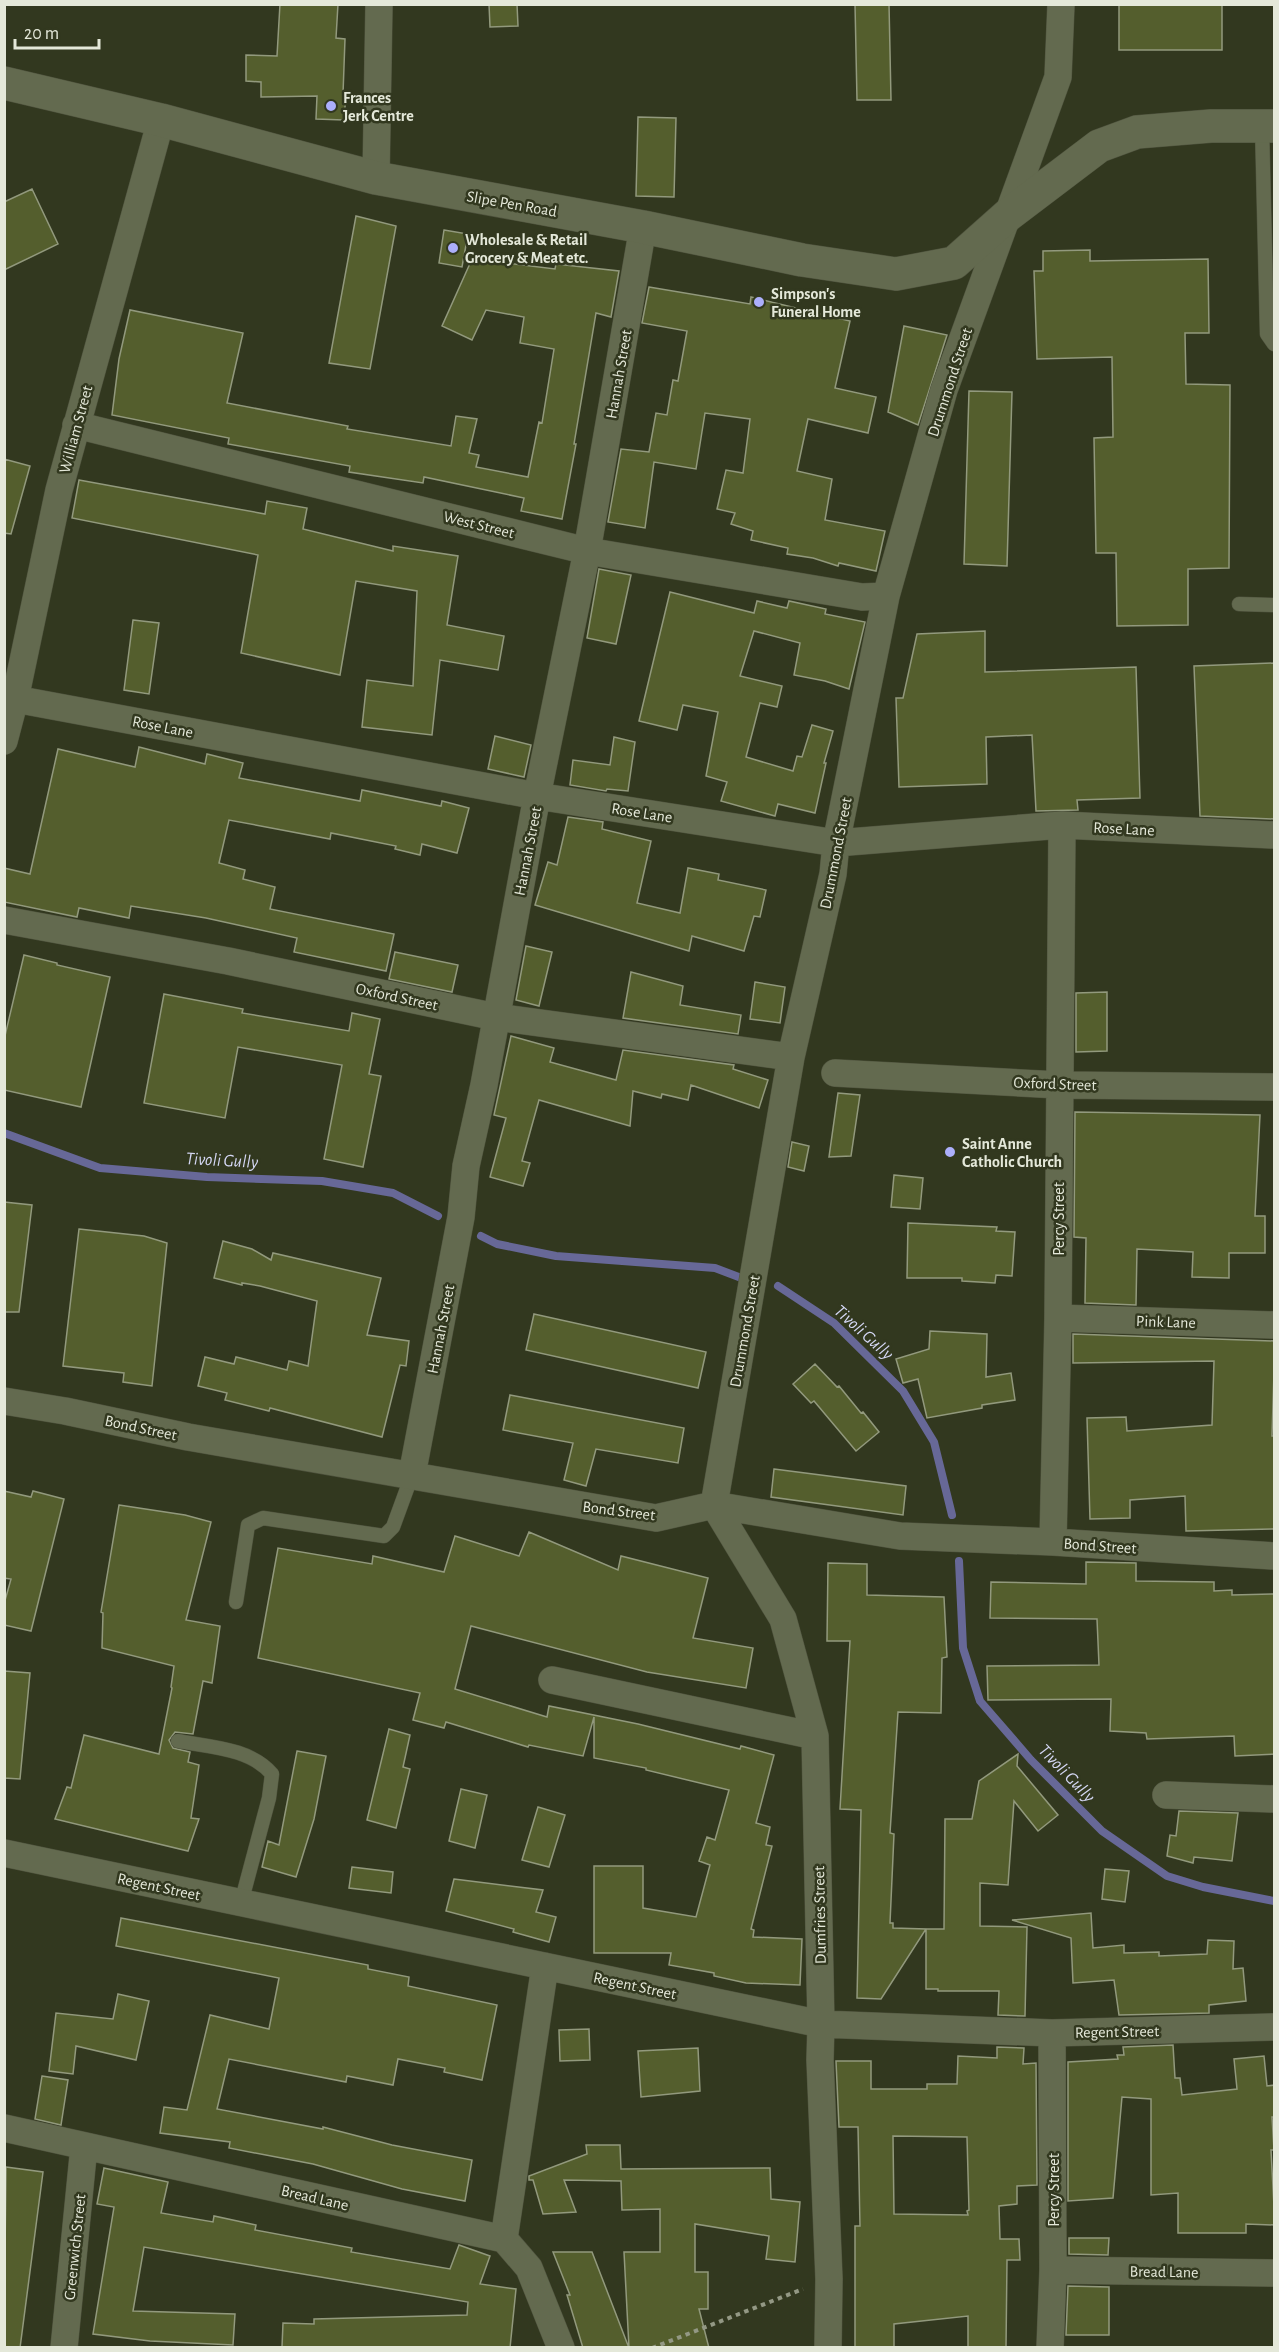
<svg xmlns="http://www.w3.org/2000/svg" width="1279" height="2352" viewBox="0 0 1279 2352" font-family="'Alegreya Sans',sans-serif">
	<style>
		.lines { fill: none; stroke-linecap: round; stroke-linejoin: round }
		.stream { stroke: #676897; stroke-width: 8 }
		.building { fill: #545e2d; stroke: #92997d; stroke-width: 1.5; fill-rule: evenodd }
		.lane-casing { stroke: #4f533e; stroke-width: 15 }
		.street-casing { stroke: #4f533e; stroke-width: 28 }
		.secondary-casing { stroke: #4f533e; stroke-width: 34 }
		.path { stroke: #939884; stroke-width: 4; stroke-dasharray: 4.5 4.5; stroke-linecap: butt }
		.lane { stroke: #636a4f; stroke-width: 14 }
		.street { stroke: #636a4f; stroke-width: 27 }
		.secondary { stroke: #636a4f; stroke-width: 33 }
		.poi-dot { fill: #acaffb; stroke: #32381f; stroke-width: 2 }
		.labels { text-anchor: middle; stroke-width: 5; stroke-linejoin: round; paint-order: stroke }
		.poi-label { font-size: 16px; font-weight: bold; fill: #e4e8d9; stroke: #32381f; text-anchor: start }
		.street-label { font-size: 16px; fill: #e4e8d9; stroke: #32381f }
		.water-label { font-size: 18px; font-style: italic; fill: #d4d7f4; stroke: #32381f }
	</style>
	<rect width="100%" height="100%" fill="#32381f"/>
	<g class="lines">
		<path class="stream" d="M4,1133L100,1168L207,1177L322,1181L393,1193L438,1216
			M481,1236L497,1244L556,1256L715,1268L744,1279
			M778,1286L834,1323L903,1391L934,1442L952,1515
			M959,1561L963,1648L980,1701L1031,1760L1102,1831L1167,1876L1203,1887L1274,1901"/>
	</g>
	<path class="building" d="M280,4H338L336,38L345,39L343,94H346L344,120L316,119L317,96L261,97V82L246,81V55L277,56Z
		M489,4H517L518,26L490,27Z
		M855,4H889L891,100H857Z
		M1119,4H1222V50H1119Z
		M638,117L676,118L674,197L636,196Z
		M32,189L58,244L4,270V202Z
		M356,216L396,226L370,369L329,363Z
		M444,230L468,234L462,267L439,263Z
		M1090,250V261L1208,259L1209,333H1185L1186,384L1230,385L1229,568L1188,569V625L1117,626L1116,553H1096L1094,438L1113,437L1112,357L1037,359L1034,271H1043V251Z
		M472,259L555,269L556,264L619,271L611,317L596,313L574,444H576L562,519L521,511L524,498L424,477L423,483L349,472L350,466L228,444L229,438L112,415L119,359L130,310L243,333L227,403L348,426L347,429L451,446L456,416L477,419L469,453L479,455L476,467L528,477L539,422L542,423L554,349L520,343L524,317L486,310L472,340L442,326Z
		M649,287L750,304L751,297L850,321L835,388L876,397L868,433L808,419L797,471L832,479L825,520L885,531L876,571L839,563L838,566L813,558L787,554L788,548L751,540L753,531L731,524L735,513L717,509L726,470L743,473L750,419L705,413L696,469L654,462L645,528L608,522L621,449L649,452L656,413L667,415L673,380L678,381L687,331L642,323Z
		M904,326L947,335L918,425L888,412Z
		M969,391L1012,392L1007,566L964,564Z
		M4,459L30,466L11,534L4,533Z
		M79,480L265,514L267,501L307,508L303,529L393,551V546L458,556L447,625L504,636L498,670L440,660L432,735L362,727L367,680L413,686L417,591L356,581L340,675L241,653L258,555L72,518Z
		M599,569L631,575L616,644L587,638Z
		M670,592L754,613L757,601L787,608L789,601L826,609L825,614L865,622L849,689L825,681L794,675L800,643L754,631L740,676L782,686L777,707L760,703L746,757L793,771L797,756L802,757L812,725L833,731L824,763H826L815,813L778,804L775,816L721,801L727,782L706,776L718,712L683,705L677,730L639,721Z
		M133,620L159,623L149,694L124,690Z
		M985,631V672L1136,667L1140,798L1077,800L1078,810L1036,811L1032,735L986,737L987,784L899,787L896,698H903L917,634Z
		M1275,663V819L1200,816L1194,666Z
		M495,736L531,745L524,777L488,769Z
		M614,737L635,742L628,791L607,789L606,791L570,785L573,760L610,765Z
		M139,747L205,764L207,754L243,763L239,778L360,801L362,790L441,806L442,801L469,808L457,853L422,844L420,855L395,849L396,846L331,833L330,839L229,820L219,863L245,870L243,879L275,887L270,909L394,934L386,971L294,952L297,938L206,918L131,906L129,918L79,908L77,917L4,902V868L30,874L58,749L135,767Z
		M568,817L603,822L602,829L651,841L637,903L680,913L688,868L719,874L718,880L766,890L760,917L754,916L744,951L692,936L689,951L535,905L548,862L557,865Z
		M526,946L552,952L539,1006L516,1000Z
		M395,952L458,965L452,992L389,979Z
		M24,955L57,963V965L110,977L81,1107L4,1090V1040Z
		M631,972L683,986L680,1005L741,1015L738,1034L623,1018Z
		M755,982L785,987L780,1023L750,1019Z
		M1107,992V1051L1076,1052V993Z
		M164,994L243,1009L242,1013L349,1031L352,1013L380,1019L369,1074L381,1076L363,1167L324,1159L342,1065L238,1047L225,1118L144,1103Z
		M511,1036L554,1048L550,1062L616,1080L623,1050L734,1065L733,1069L768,1080L759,1108L691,1085L688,1100L662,1094L661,1098L633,1091L630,1126L539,1100L522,1161L530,1163L523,1186L490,1177L506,1118L494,1115Z
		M838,1093L860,1095L851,1156L829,1157Z
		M1075,1112L1260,1115L1255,1216H1265V1253H1229V1278L1192,1277L1193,1252L1137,1249L1136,1305L1085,1303L1086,1238L1074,1237Z
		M792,1142L809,1146L804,1171L788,1167Z
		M894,1175L923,1178L920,1209L891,1207Z
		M4,1202L32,1205L19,1312H4Z
		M908,1223L997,1227L996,1231L1015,1232L1012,1276L996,1275L995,1283L962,1281V1278H907Z
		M79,1229L144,1236L167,1243L152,1386L123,1382L124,1373L63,1366Z
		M223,1241L252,1249L271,1260L273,1253L381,1278L367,1335L409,1341L406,1366L400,1365L382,1437L270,1408L269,1411L225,1400L227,1393L198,1386L205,1357L234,1364L236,1357L287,1370L289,1361L308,1366L317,1301L260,1286L242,1283V1285L214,1278Z
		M534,1314L706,1352L698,1388L526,1350Z
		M930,1331L987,1334L986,1377L1011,1373L1015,1400L982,1405V1408L927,1418L918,1379L903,1383L896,1359L929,1349Z
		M1073,1334L1275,1341L1272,1436H1275V1529L1186,1531L1185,1496L1130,1500V1518L1090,1519L1087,1418L1126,1417L1127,1431L1212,1425L1214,1361L1073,1363Z
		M815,1364L837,1387L839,1386L861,1413L863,1412L879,1432L856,1451L814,1401L811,1403L793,1384Z
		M510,1395L684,1428L678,1463L596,1449L586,1486L564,1480L573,1443L503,1430Z
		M774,1469L906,1486L903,1515L771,1497Z
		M4,1491L31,1497L33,1491L64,1499L31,1631L4,1625V1604L11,1579L4,1578Z
		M119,1505L185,1515L211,1522L186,1620L220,1626L212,1683L203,1681L193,1734L175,1732L169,1740L173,1748L190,1752L188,1762L199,1765L191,1818L199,1819L188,1851L55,1819L67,1787L71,1788L84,1735L159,1754L172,1688L171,1687L174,1666L102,1648L103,1613L101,1612Z
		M529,1532L618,1570L621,1556L708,1578L693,1638L753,1648L746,1688L647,1672L471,1626L455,1689L547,1717L549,1706L638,1724L740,1749L741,1746L774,1755L756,1823L770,1827L766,1845L772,1846L751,1929L754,1930L753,1937L802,1939L800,1985L746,1983L714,1976V1973L669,1965L671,1953H594V1866H643V1908L696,1917L710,1865L699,1861L707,1837L715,1840L729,1790L646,1770V1768L594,1758V1717L583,1756L529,1745L528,1747L446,1722L444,1728L413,1720L420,1693L258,1658L278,1548L372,1564L373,1556L444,1572L455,1536L519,1556Z
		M1086,1562L1136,1563V1581L1214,1582V1591L1232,1590V1595L1275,1594V1754L1235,1756L1234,1736L1147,1739L1146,1733L1110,1731L1111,1699L988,1700L987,1666L1099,1665L1097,1619L990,1618L991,1582L1086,1584Z
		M828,1563L867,1564V1595L944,1597L947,1657L942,1658L941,1713L898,1712L890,1833L894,1834L890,1923H893V1928L926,1929L881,1999L857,1998L861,1810L840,1809L850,1641H827Z
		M4,1671L30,1673L20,1779L4,1778Z
		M389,1729L410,1735L403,1767L410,1769L396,1828L367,1820Z
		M297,1751L326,1756L314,1819L296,1877L262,1867L268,1841L279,1845Z
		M1018,1754L1017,1766L1058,1815L1038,1831L1014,1801L1008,1885L980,1883V1926L1027,1927L1025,2016L998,2015L999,1991H938V1989H926V1929H944L945,1819H972L979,1781Z
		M461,1789L487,1795L475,1848L449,1841Z
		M538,1807L565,1815L549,1867L522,1860Z
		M1179,1811L1238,1813L1232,1861L1194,1857L1193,1863L1167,1856L1170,1835L1176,1836Z
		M352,1867L393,1872L391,1893L349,1888Z
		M1105,1869L1129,1871L1125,1902L1102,1899Z
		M454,1879L543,1890L536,1912L556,1917L549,1942L513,1932L514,1929L446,1911Z
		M1091,1913L1093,1948L1124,1945V1953L1159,1952V1956L1207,1954L1208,1940L1234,1941L1233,1969L1243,1968L1246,2001L1209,2005V2013L1119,2015L1114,1980L1073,1983L1071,1938L1012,1920Z
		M121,1918L368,1965V1969L409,1977L408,1986L497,2005L482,2080L444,2072L445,2068L398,2059L393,2085L347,2076L346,2082L229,2059L217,2109L323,2129V2127L392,2145L472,2160L465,2201L402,2189L313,2164L229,2148L230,2142L160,2133L164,2107L187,2110L210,2015L269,2029L279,1978L116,1946Z
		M118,1994L149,2001L136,2060L76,2046L73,2074L49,2071L56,2013L113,2019Z
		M589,2029L590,2060L560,2061L559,2030Z
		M1173,2045L1175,2078H1180L1182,2095L1237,2089L1234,2059L1264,2056L1267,2086L1275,2085V2117H1272L1274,2150H1271L1275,2225L1246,2224V2233H1178V2193L1151,2195V2099L1122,2097L1113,2198L1068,2201V2062L1118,2059L1117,2055H1124L1123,2047Z
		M997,2047L1024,2048L1023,2064L1036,2063L1037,2185L1017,2186V2204L999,2206L1000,2239H1019L1020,2260H1007L1006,2348H968V2316L894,2324V2348H855V2226H860L858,2127H839L836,2061H871V2089H927V2084H957L958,2056L997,2058ZM893,2136L967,2137L969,2210L967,2211L968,2215L894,2214Z
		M698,2048L700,2091L641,2097L638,2051Z
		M42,2076L68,2080L61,2125L35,2119Z
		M586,2145H620L621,2169L770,2168L771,2199L800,2202L795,2262L766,2259L769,2236L695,2224V2272H708V2309H699L709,2348H629L624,2252H660V2209L622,2210L621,2181L564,2180L576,2212L543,2214L533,2180H529V2176L587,2154Z
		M6,2167L43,2172L20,2348H4Z
		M104,2168L168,2182L161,2213L213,2222L214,2216L256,2225L255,2230L352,2248L351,2252L450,2269L459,2245L490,2256L480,2284L516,2289L510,2348L282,2347L283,2323L314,2324V2319L467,2315L468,2302L144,2247L133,2311L235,2314L233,2345L150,2341L93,2334L114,2207L97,2204Z
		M1069,2238H1109L1108,2255L1069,2254Z
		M553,2252H592L629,2348H583L567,2295H570Z
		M1068,2286L1109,2287V2335H1066Z"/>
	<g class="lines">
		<defs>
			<path id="lane" d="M1262,126L1267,334L1274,344
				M1239,604L1274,605
				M236,1602L248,1525L263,1518L384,1536L393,1527L412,1475
				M178,1741C209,1747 250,1748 272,1774L269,1798L241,1903"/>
			<path id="street" d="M376,178L379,4
				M76,425L587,551L862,597L886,596
				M15,699L537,796L836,843L1062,825L1274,835
				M4,741L15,699L59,490L161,120
				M4,920L228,961L496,1017L791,1057
				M835,1073L1059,1085L1274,1087
				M1058,1318L1274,1325
				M4,1401L65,1411L188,1437L656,1518L714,1505L900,1536L1053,1542L1274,1556
				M412,1475L461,1217L466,1166L484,1085L537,796L587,551L643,227
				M1053,1542L1058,1318L1062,825
				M552,1680L815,1736
				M1166,1795L1274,1799
				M4,1853L821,2024L1052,2033L1274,2027
				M4,2128L504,2239L529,2268L561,2348
				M504,2239L545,1966
				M1053,2270L1274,2273
				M64,2348L84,2146
				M828,2348L829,2279L820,2060L821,2024L815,1736L783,1619L714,1505L791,1057L833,874L836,843L886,596L944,390L1058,77L1061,4
				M1050,2348L1053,2270L1052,2033"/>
			<path id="secondary" d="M4,83L161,120L376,178L643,227L802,260L896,274L954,263L1008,215L1099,146L1137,132L1211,126H1274"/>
		</defs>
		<use href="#lane" class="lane-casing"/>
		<use href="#street" class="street-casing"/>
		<use href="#secondary" class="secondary-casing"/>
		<path class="path" d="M652,2348L803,2289"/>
		<use href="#lane" class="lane"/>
		<use href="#street" class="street"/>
		<use href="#secondary" class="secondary"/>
	</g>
	<g class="poi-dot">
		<circle cx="331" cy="106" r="6"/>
		<circle cx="453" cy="248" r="6"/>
		<circle cx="759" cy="302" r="6"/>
		<circle cx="950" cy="1152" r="6"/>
	</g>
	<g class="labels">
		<g class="poi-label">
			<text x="343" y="103">Frances<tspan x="343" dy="18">Jerk Centre</tspan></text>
			<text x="465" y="245">Wholesale &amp; Retail<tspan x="465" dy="18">Grocery &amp; Meat etc.</tspan></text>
			<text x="771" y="299">Simpson's<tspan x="771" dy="18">Funeral Home</tspan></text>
			<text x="962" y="1149">Saint Anne<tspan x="962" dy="18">Catholic Church</tspan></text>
		</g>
		<g class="street-label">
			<text transform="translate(512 203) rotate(10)" y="6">Slipe Pen Road</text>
			<text transform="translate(618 374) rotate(-80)" y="6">Hannah Street</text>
			<text transform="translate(949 382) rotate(-72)" y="6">Drummond Street</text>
			<text transform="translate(75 429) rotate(-75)" y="6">William Street</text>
			<text transform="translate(479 524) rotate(14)" y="6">West Street</text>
			<text transform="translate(163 726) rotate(11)" y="6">Rose Lane</text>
			<text transform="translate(642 812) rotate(9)" y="6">Rose Lane</text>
			<text transform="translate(1124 828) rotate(3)" y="6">Rose Lane</text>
			<text transform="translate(527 851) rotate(-79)" y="6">Hannah Street</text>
			<text transform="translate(835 853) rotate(-79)" y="6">Drummond Street</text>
			<text transform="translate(397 996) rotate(12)" y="6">Oxford Street</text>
			<text transform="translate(1055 1083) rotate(2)" y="6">Oxford Street</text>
			<text transform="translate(1058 1219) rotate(-90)" y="6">Percy Street</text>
			<text transform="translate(1166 1321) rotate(2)" y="6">Pink Lane</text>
			<text transform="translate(440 1329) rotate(-79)" y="6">Hannah Street</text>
			<text transform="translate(744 1331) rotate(-80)" y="6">Drummond Street</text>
			<text transform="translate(141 1427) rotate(12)" y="6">Bond Street</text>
			<text transform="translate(619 1510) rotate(7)" y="6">Bond Street</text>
			<text transform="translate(1100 1545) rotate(4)" y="6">Bond Street</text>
			<text transform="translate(159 1886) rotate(12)" y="6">Regent Street</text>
			<text transform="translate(819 1915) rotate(-91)" y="6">Dumfries Street</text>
			<text transform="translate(635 1985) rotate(12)" y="6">Regent Street</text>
			<text transform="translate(1117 2031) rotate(-1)" y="6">Regent Street</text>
			<text transform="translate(1053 2190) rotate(-90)" y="6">Percy Street</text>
			<text transform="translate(315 2197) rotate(13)" y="6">Bread Lane</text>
			<text transform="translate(74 2247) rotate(-84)" y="6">Greenwich Street</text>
			<text transform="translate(1164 2271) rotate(1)" y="6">Bread Lane</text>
		</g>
		<g class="water-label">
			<text transform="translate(222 1160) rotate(3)" y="6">Tivoli Gully</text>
			<text transform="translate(864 1332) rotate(42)" y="6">Tivoli Gully</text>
			<text transform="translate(1067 1773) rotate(46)" y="6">Tivoli Gully</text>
		</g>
	</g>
	<rect width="1279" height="2352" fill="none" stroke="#e4e8d9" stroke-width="12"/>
	<path d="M15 39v9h84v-9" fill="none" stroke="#e4e8d9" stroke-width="3"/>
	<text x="24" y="39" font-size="18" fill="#e4e8d9" stroke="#32381f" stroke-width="4.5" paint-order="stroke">20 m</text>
</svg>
